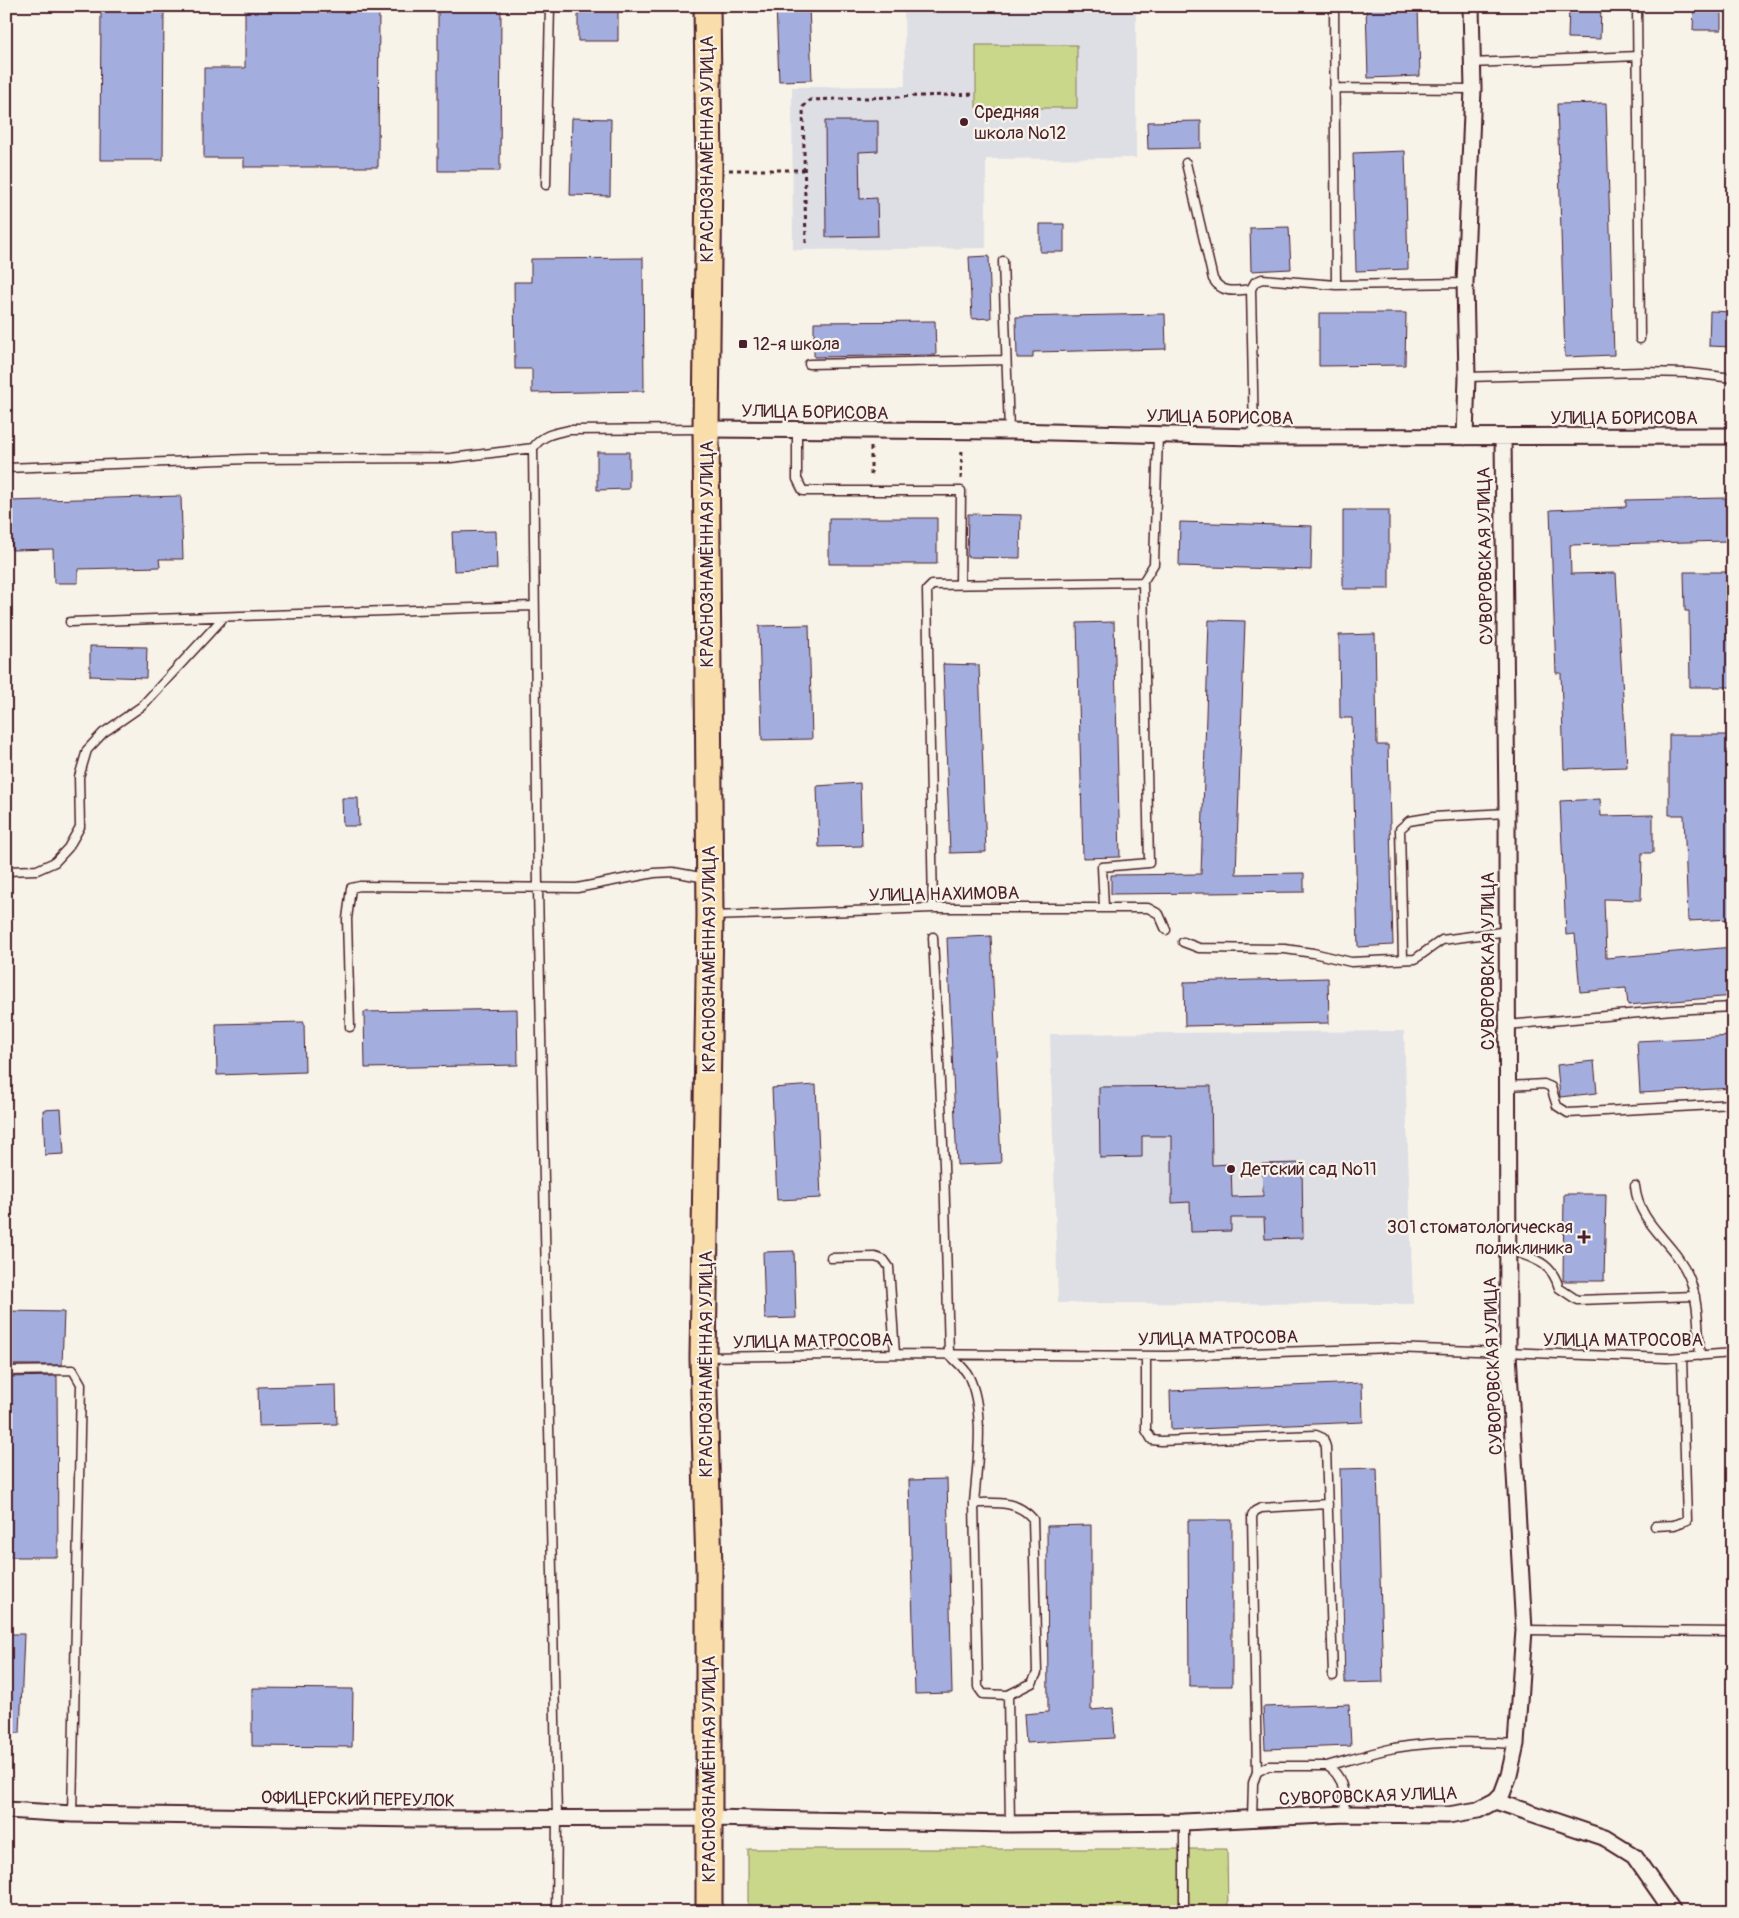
<svg xmlns="http://www.w3.org/2000/svg" width="1739" height="1918" viewBox="0 0 1739 1918" font-family="Pangolin,sans-serif">
	<style>
		.built { fill: #dedee5 }
		.green { fill: #c9d78b; stroke: #8a7b5b }
		.building { fill: #a4aede; stroke: #4a1f2b }
		.lines { fill: none; stroke-linecap: round; stroke-linejoin: round }
		.lane-casing { stroke: #4a1f2b; stroke-width: 11 }
		.street-casing { stroke: #4a1f2b; stroke-width: 19 }
		.primary-casing { stroke: #4a1f2b; stroke-width: 29 }
		.path { stroke: #4a1f2b; stroke-width: 3; stroke-dasharray: 4 4; stroke-linecap: butt }
		.lane { stroke: #f7f3e8; stroke-width: 8 }
		.street { stroke: #f7f3e8; stroke-width: 15 }
		.primary { stroke: #f9deab; stroke-width: 25 }
		.poi-dot { fill: #4a1f2b; stroke: #f7f3e8; stroke-width: 2 }
		.labels { text-anchor: middle; stroke-width: 4.5; stroke-linejoin: round; paint-order: stroke }
		.poi-label { font-size: 18px; fill: #4a1f2b; stroke: #f7f3e8; text-anchor: start }
		.street-label { font-size: 18px; fill: #4a1f2b; stroke: #f7f3e8 }
	</style>
	<rect width="100%" height="100%" fill="#f7f3e8"/>
	<filter id="ink" filterUnits="userSpaceOnUse"><feTurbulence type="fractalNoise" baseFrequency=".02" numOctaves="2"/><feDisplacementMap in="SourceGraphic" scale="10" xChannelSelector="R" yChannelSelector="G"/><feConvolveMatrix kernelMatrix="1 2 1 2 8 2 1 2 1" color-interpolation-filters="sRGB"/></filter>
	<g filter="url(#ink)">
		<path class="built" d="M904,6H1136V158L986,159V248L793,250L792,87L905,86Z
			M1404,1031L1413,1304L1058,1303L1050,1034Z"/>
		<path class="green" d="M976,45H1077V108H976Z
			M748,1849H1227L1228,1912H748Z"/>
		<path class="building" d="M101,6H164L163,160H100Z
			M245,6H379L378,167H244V158H204V68H245Z
			M438,6H501L500,171H438Z
			M578,6H618V41H578Z
			M776,6H809L812,80L779,81Z
			M1366,6H1418L1420,76L1368,78Z
			M1569,6H1601L1600,39L1568,38Z
			M1694,6H1721V30H1693Z
			M1606,103L1614,355L1565,357L1557,104Z
			M572,118L611,119L610,196L570,195Z
			M825,121H878V151L859,152L860,199L877,198L878,236L826,237Z
			M1201,121V148L1148,149L1147,122Z
			M1405,151L1408,269L1356,271L1353,153Z
			M1040,224H1064V252H1040Z
			M1289,227L1291,269L1251,271L1250,228Z
			M989,256L991,318L972,319L969,257Z
			M643,258L644,391L532,393V369H515L514,282H531V259Z
			M1710,311L1733,312V347L1709,346Z
			M1319,313H1406L1405,365L1319,366Z
			M1165,314L1166,349L1033,352V358H1017L1016,317Z
			M935,321L936,355L814,357V322Z
			M597,452H629V489L597,490Z
			M181,496L183,559H159L160,567L78,569V583H54L53,549L12,550L10,501Z
			M1726,498L1727,541L1570,545L1571,574L1616,573L1627,767L1564,769L1561,673H1556L1550,510L1626,507V500Z
			M1343,510H1389V589H1343Z
			M968,514L1021,515L1020,558L967,557Z
			M829,518H937V564H829Z
			M1180,522L1312,526L1311,570L1179,566Z
			M496,531L497,569L454,571L452,532Z
			M1684,572H1733V687H1690L1689,611H1685Z
			M1209,620L1245,621L1236,874L1304,873V892L1111,894V875L1201,874Z
			M1114,622L1120,857L1083,858L1077,623Z
			M809,625L812,739L762,740L759,626Z
			M1375,634L1377,745H1388L1393,945L1358,947L1352,718H1340L1339,635Z
			M90,646L147,647L146,678L90,676Z
			M943,664L979,665L986,852L950,853Z
			M1669,735H1728V756H1733V919L1688,921L1684,815H1669Z
			M860,783L862,846L819,847L817,786Z
			M342,798H358L359,826H343Z
			M1600,799L1601,816L1653,815V853H1642L1641,900L1604,899L1606,958L1733,947V996L1628,1005L1626,988L1580,992L1575,934L1566,935L1560,801Z
			M991,936L1001,1163L957,1165L947,938Z
			M1328,978L1329,1023L1185,1026L1184,982Z
			M517,1009L518,1065L365,1068L364,1012Z
			M304,1022L305,1072L217,1075L216,1024Z
			M1733,1036V1088L1640,1093L1637,1041Z
			M1594,1061L1597,1093L1560,1097L1557,1065Z
			M816,1085L821,1198L777,1200L772,1088Z
			M1211,1086L1212,1165L1231,1164L1232,1197L1263,1196L1262,1164L1302,1163L1303,1238L1265,1239L1264,1218H1231V1231L1191,1232L1190,1202L1172,1203V1136H1142V1157L1100,1158L1099,1087Z
			M61,1109L64,1154L45,1155L43,1110Z
			M1564,1194H1606L1604,1281H1563Z
			M794,1251L796,1318L765,1319L763,1252Z
			M6,1311L64,1312L62,1365H6Z
			M57,1376L58,1557H6V1377Z
			M1362,1383L1363,1422L1171,1430L1170,1391Z
			M336,1385L337,1424L259,1426L258,1387Z
			M1377,1468L1383,1682L1345,1683L1340,1469Z
			M947,1479L952,1693L915,1694L909,1480Z
			M1188,1520H1232V1686H1189Z
			M1091,1525V1710L1113,1708L1115,1738L1026,1743L1024,1714L1048,1712L1047,1526Z
			M6,1634H24L20,1733H6Z
			M252,1688L353,1689L352,1747L252,1746Z
			M1349,1704L1351,1746L1265,1749L1263,1707Z"/>
		<g class="lines">
			<defs>
				<path id="lane" d="M1334,6L1336,285
					M1637,6L1640,339
					M1471,63L1638,56
					M1334,88L1473,89
					M1186,163L1213,279C1222,294 1235,291 1251,289
					M546,185L550,6
					M1003,261L1009,431
					M809,364L1005,360
					M1467,377L1641,372L1689,373L1733,378
					M797,431V479L803,491H961L960,584
					M1254,437L1251,289L1255,282L1262,279L1336,285L1465,283
					M6,468L248,459L451,458L533,448
					M70,622L533,606
					M6,871L37,870L55,862L68,848L80,827L79,777L87,750L103,733L142,706L223,618
					M1104,907L1102,867L1149,863L1143,582
					M933,908L927,590L932,585L1143,582L1154,564L1158,435
					M712,916L933,908H1148L1159,914L1166,930
					M933,937L944,1165L949,1354C955,1361 964,1367 968,1375C986,1410 977,1465 974,1503
					M1183,942L1199,948L1285,949L1313,953L1351,962L1415,959L1442,940L1508,931
					M1403,959L1400,829L1409,821L1433,817L1507,813
					M1507,1025L1672,1010L1733,1007
					M350,1027L347,919L351,888L360,886L577,888L654,873L673,872L706,878
					M1507,1086L1544,1084L1551,1087L1557,1106L1568,1113L1733,1104
					M1635,1186C1639,1226 1674,1241 1689,1277C1699,1301 1698,1330 1700,1356
					M1508,1249C1532,1259 1551,1260 1559,1288L1577,1300L1695,1296
					M831,1258L875,1257L884,1260L889,1267L895,1354
					M1146,1356V1430L1152,1440L1161,1441L1316,1435L1323,1438L1326,1447L1333,1676
					M707,1357L895,1354L1167,1356L1392,1348L1667,1358L1733,1353
					M6,1371L73,1370L81,1384L72,1814
					M1655,1526L1674,1525L1687,1520L1682,1357
					M1524,1630L1733,1632
					M1008,1695L983,1694L978,1687L974,1503C997,1503 1017,1500 1033,1519L1037,1673L1032,1683L1008,1695L1010,1824
					M1327,1766C1349,1760 1371,1753 1394,1748C1435,1741 1475,1741 1516,1744
					M1257,1772L1252,1516L1255,1511L1261,1508L1328,1504
					M1252,1818L1253,1783L1257,1772L1268,1766H1327C1345,1776 1344,1796 1345,1814
					M1184,1822V1912
					M556,1912L557,1817L538,888L533,448C542,435 554,433 569,430L703,429"/>
				<path id="street" d="M706,429L1009,431L1254,437L1733,436
					M1465,437L1467,377L1465,283L1473,89L1471,6
					M1495,1801L1605,1838L1634,1856L1673,1912
					M6,1810L72,1814L419,1819L709,1818L1010,1824L1184,1822L1345,1814L1448,1815L1478,1810L1495,1801L1502,1794L1509,1775L1516,1744L1524,1630L1508,1353L1507,813L1503,437"/>
				<path id="primary" d="M707,6L709,169L706,429L710,916L703,1358L709,1568V1912"/>
			</defs>
			<use href="#lane" class="lane-casing"/>
			<use href="#street" class="street-casing"/>
			<use href="#primary" class="primary-casing"/>
			<path class="path" d="M729,170H803
				M806,243L803,107L810,100L976,94
				M871,447V478
				M961,479L962,447"/>
			<use href="#lane" class="lane"/>
			<use href="#street" class="street"/>
			<use href="#primary" class="primary"/>
		</g>
	</g>
	<g class="poi-dot">
		<circle cx="964" cy="122" r="5"/>
		<rect x="738" y="339" width="10" height="10" rx="2.5"/>
		<circle cx="1231" cy="1169" r="5"/>
		<path d="M1581.5 1229.5h5v5h5v5h-5v5h-5v-5h-5v-5h5z"/>
	</g>
	<g class="labels">
		<g class="poi-label">
			<text x="974" y="118">Средняя<tspan x="974" dy="21">школа №12</tspan></text>
			<text x="753" y="350">12-я школа</text>
			<text x="1241" y="1175">Детский сад №11</text>
			<text x="1573" y="1233" text-anchor="end">301 стоматологическая<tspan x="1573" dy="21">поликлиника</tspan></text>
		</g>
		<g class="street-label">
			<text transform="translate(707 149) rotate(-90)" y="6">КРАСНОЗНАМЁННАЯ УЛИЦА</text>
			<text transform="translate(815 412) rotate(1)" y="6">УЛИЦА БОРИСОВА</text>
			<text transform="translate(1220 417) rotate(1)" y="6">УЛИЦА БОРИСОВА</text>
			<text x="1624" y="424">УЛИЦА БОРИСОВА</text>
			<text transform="translate(707 554) rotate(-90)" y="6">КРАСНОЗНАМЁННАЯ УЛИЦА</text>
			<text transform="translate(1485 556) rotate(-91)" y="6">СУВОРОВСКАЯ УЛИЦА</text>
			<text transform="translate(944 894) rotate(-1)" y="6">УЛИЦА НАХИМОВА</text>
			<text transform="translate(709 959) rotate(-90)" y="6">КРАСНОЗНАМЁННАЯ УЛИЦА</text>
			<text transform="translate(1488 961) rotate(-90)" y="6">СУВОРОВСКАЯ УЛИЦА</text>
			<text transform="translate(1218 1338) rotate(-1)" y="6">УЛИЦА МАТРОСОВА</text>
			<text x="1623" y="1346">УЛИЦА МАТРОСОВА</text>
			<text transform="translate(813 1341) rotate(-1)" y="6">УЛИЦА МАТРОСОВА</text>
			<text transform="translate(706 1364) rotate(-90)" y="6">КРАСНОЗНАМЁННАЯ УЛИЦА</text>
			<text transform="translate(1493 1366) rotate(-92)" y="6">СУВОРОВСКАЯ УЛИЦА</text>
			<text transform="translate(709 1769) rotate(-90)" y="6">КРАСНОЗНАМЁННАЯ УЛИЦА</text>
			<text transform="translate(1368 1796) rotate(-2)" y="6">СУВОРОВСКАЯ УЛИЦА</text>
			<text transform="translate(358 1799) rotate(1)" y="6">ОФИЦЕРСКИЙ ПЕРЕУЛОК</text>
		</g>
	</g>
	<rect width="1739" height="1918" fill="none" stroke="#f7f3e8" stroke-width="25"/>
	<rect x="12" y="12" width="1714" height="1893" fill="none" stroke="#4a1f2b" stroke-width="2" filter="url(#ink)"/>
</svg>
